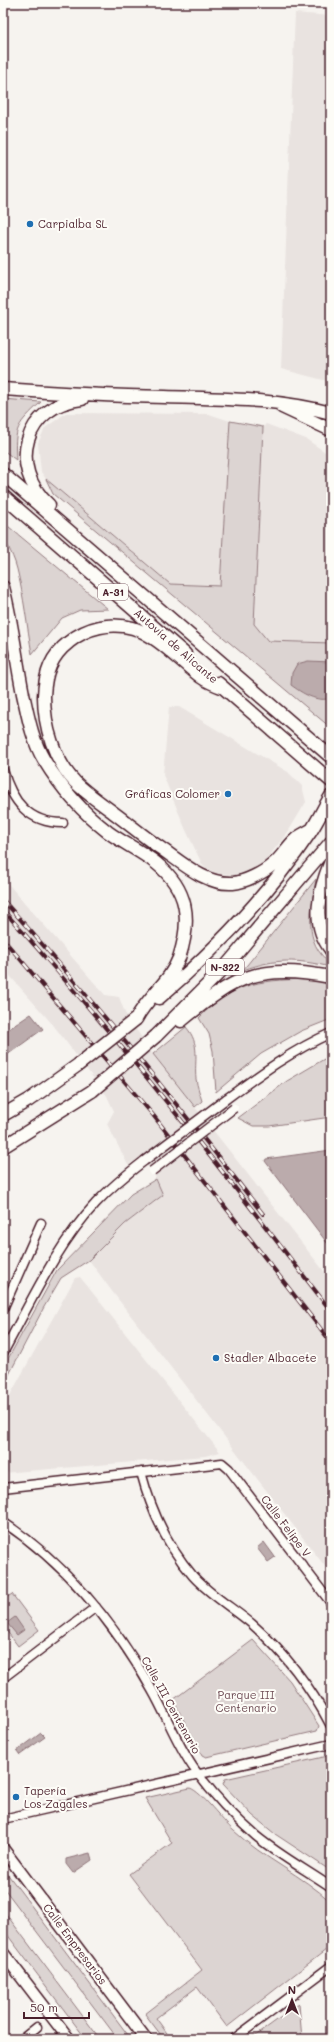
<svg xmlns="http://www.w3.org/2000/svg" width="334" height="2042" viewBox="0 0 334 2042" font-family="Mali,sans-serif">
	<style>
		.built { fill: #e9e3e0 }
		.green { fill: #dcd4d2; stroke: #937a7e }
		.water { fill: #bbabac; stroke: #8e7378 }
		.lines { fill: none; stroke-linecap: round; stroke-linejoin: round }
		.minor-casing { stroke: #4a1f2b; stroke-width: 11 }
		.major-casing { stroke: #4a1f2b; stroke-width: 14 }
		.highway-casing { stroke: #4a1f2b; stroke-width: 15 }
		.minor { stroke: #fdfcf7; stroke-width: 8 }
		.major { stroke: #fdfcf7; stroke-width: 11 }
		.highway { stroke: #fdfcf7; stroke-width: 12 }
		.rail-casing { stroke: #4a1f2b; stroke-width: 4 }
		.rail { stroke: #fdfcf7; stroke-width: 2.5; stroke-dasharray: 8; stroke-linecap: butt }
		.minor-bridge-casing { stroke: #4a1f2b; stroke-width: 11; stroke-linecap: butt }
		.highway-bridge-casing { stroke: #4a1f2b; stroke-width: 15; stroke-linecap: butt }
		.minor-bridge { stroke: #fdfcf7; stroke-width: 8 }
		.highway-bridge { stroke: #fdfcf7; stroke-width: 12 }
		.poi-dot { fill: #1f6fb2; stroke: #fdfcf7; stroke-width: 1.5 }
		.labels { text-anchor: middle; stroke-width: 4; stroke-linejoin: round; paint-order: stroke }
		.shield { fill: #fdfcf7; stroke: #806168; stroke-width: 1 }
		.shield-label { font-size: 10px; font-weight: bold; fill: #4a1f2b }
		.poi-label { font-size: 11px; fill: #4a1f2b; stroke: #fdfcf7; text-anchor: start }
		.street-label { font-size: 11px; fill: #4a1f2b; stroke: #fdfcf7 }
		.park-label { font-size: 11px; fill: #6e4c55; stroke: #fdfcf7 }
	</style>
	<rect width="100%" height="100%" fill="#f6f3ef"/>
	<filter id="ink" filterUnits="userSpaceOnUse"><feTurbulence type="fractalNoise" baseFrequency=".025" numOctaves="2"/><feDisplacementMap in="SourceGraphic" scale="8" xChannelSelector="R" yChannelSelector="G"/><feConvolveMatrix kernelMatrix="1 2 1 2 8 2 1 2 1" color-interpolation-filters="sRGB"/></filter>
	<g filter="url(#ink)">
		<path class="built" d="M295,13L331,16V382L281,369Z
			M66,413L209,414L230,421L220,586L170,584L46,479L41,472L38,443L45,428Z
			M266,424L306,439L331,456V643L268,641L254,624L263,427Z
			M169,707H179L288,772L302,786L306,802L288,832L266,860L252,870L235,875L217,874L203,866L185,828L163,775Z
			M3,878L105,995L119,997L125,1013L153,1054L331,1280V1574L111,1290L89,1260L125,1224L163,1195L155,1176L143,1155L128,1165L107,1124L114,1111L107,1096L54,1026L3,968Z
			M80,1277L220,1452L205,1456L3,1473V1408L75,1278Z"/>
		<path class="green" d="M3,399L41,402C17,425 14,427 16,460L3,450Z
			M230,421L263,427L254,624L268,641L331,643V728L53,494L46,479L170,584L220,586Z
			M3,522L108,609L80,610L62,618L32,654C27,626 24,597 17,569C12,549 3,544 3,522Z
			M316,879C311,912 302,941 331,964V967C296,959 277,958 243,970Z
			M314,979L331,982V1019L301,1031L261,1054L216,1092L213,1051L209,1034L199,1018C235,980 265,980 314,979Z
			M186,1027C201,1044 194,1060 196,1079C197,1086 200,1094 202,1101L195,1107L153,1054Z
			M331,1055V1117L269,1126H253L238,1118L287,1081Z
			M156,1179L163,1195L125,1224L89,1260L61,1278L44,1307L3,1386V1368L57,1270L131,1194Z
			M12,1594L39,1630L18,1646L3,1626V1600Z
			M253,1640L290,1681L319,1726L317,1731L206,1757L202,1755L173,1700Z
			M328,1756L331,1757V1871L275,1834L252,1815L223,1784L225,1779Z
			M190,1788C202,1792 222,1821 234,1831C264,1859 302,1875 331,1902V1946L227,2027L197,1987L156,2018L169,2036L164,2039L145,2014L202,1970L129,1874L172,1843L145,1798Z
			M3,1868L131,2039H118L3,1887Z
			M3,1910L100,2039H86L3,1929Z
			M299,2004L302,2039H251Z"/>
		<path class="water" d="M308,661L331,662V698C317,703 302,693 291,685L292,673L297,664Z
			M31,1014L43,1029L3,1058V1033Z
			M331,1150V1248L265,1161L266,1159Z
			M264,1542L275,1557L268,1562L257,1548Z
			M15,1617L24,1630L17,1635L7,1623Z
			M41,1733L45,1737L20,1755L17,1751Z
			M90,1853L92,1860L73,1873L66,1864V1859Z"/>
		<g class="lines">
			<defs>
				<path id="minor" d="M3,770C12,801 28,823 63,823
					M226,1099C260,1074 293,1050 331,1033
					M3,1309L41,1223
					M3,1353C31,1302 56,1246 96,1203C111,1187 127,1174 144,1161
					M141,1472C151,1510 167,1546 193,1576C210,1595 233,1608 252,1624C285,1653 311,1687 331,1726
					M3,1488L222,1463L229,1469L331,1603
					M3,1522C66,1564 115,1624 152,1690C167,1716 177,1745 195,1770C212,1793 234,1817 256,1836C279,1855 306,1870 331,1887
					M3,1678L96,1607
					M3,1819L331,1744
					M22,2039L37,2027
					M234,2039L331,1966"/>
				<path id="major" d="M3,1849L146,2039
					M3,1953L69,2039"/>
				<path id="highway" d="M3,389C57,393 111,396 165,397C222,399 275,398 331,413
					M282,407L331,430
					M3,474L331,757
					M3,496L185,654
					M49,505C7,467 24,405 82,399
					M3,587C12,622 16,658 23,694C28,716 32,740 44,760C61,788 82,812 108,832C123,843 141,851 156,863C188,889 192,919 179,958C170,982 148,996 136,1019
					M218,683L331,781
					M224,688C216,685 208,682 201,677C181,662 157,635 133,628C111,622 87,627 69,642C51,656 45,673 44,696C44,726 54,760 75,782C87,794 101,803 114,813C129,824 143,836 159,847C180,861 205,885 233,883C245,882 263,873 272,865C281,859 287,847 295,840C299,836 306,833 311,830
					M331,861C319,890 310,924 331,950
					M159,998C215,950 270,893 311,831C318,820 324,807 331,796
					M181,1021C237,975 258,964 331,977
					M156,1036L226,966L331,842
					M3,1115L29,1100L78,1065
					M3,1147L92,1091"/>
			</defs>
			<use href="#minor" class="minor-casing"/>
			<use href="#major" class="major-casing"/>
			<use href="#highway" class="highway-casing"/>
			<use href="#minor" class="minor"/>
			<use href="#major" class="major"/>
			<use href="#highway" class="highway"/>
			<defs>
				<path id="rail" d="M3,900C94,1001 180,1107 263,1214
					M3,910C119,1038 225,1174 331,1311
					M3,939L153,1115L331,1342"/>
			</defs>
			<use href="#rail" class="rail-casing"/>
			<use href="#rail" class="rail"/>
			<defs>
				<path id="minor-bridge" d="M144,1161L226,1099
					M152,1171L234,1108"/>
				<path id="highway-bridge" d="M78,1065L136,1019
					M92,1091L156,1036"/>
			</defs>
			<use href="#minor-bridge" class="minor-bridge-casing"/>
			<use href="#highway-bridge" class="highway-bridge-casing"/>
			<use href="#minor-bridge" class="minor-bridge"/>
			<use href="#highway-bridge" class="highway-bridge"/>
		</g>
	</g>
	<g class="poi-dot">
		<circle cx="30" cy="224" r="4"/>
		<circle cx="228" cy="794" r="4"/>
		<circle cx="216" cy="1358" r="4"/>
		<circle cx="16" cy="1797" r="4"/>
	</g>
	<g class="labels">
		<g class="shield">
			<rect x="98" y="584" width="30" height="16" rx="3"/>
			<rect x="206" y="959" width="38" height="16" rx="3"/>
		</g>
		<g class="shield-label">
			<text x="113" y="596">A-31</text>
			<text x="225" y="971">N-322</text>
		</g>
		<g class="poi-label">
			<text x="38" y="228">Carpialba SL</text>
			<text x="220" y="798" text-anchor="end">Gráficas Colomer</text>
			<text x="224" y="1362">Stadler Albacete</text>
			<text x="24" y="1795">Tapería<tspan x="24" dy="13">Los Zagales</tspan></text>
		</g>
		<g class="street-label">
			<text transform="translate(176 646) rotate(41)" y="4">Autovía de Alicante</text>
			<text transform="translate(286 1526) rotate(53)" y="4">Calle Felipe V</text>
			<text transform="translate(171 1705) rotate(61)" y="4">Calle III Centenario</text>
			<text transform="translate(75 1944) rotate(53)" y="4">Calle Empresarios</text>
		</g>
		<g class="park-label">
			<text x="246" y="1699">Parque III<tspan x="246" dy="13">Centenario</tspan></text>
		</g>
	</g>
	<rect width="334" height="2042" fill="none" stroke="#fdfcf7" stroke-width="16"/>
	<rect x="8" y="8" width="318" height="2026" fill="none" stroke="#4a1f2b" stroke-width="1.5" filter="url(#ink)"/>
	<g transform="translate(292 2000)" stroke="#fdfcf7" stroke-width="3" paint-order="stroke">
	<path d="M0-3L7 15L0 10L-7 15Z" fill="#4a1f2b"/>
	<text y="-6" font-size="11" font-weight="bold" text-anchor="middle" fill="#4a1f2b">N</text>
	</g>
	<path d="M24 2012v6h65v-6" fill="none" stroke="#4a1f2b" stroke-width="2"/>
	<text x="30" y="2012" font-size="12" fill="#4a1f2b" stroke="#fdfcf7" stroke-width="3" paint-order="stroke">50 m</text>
</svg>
